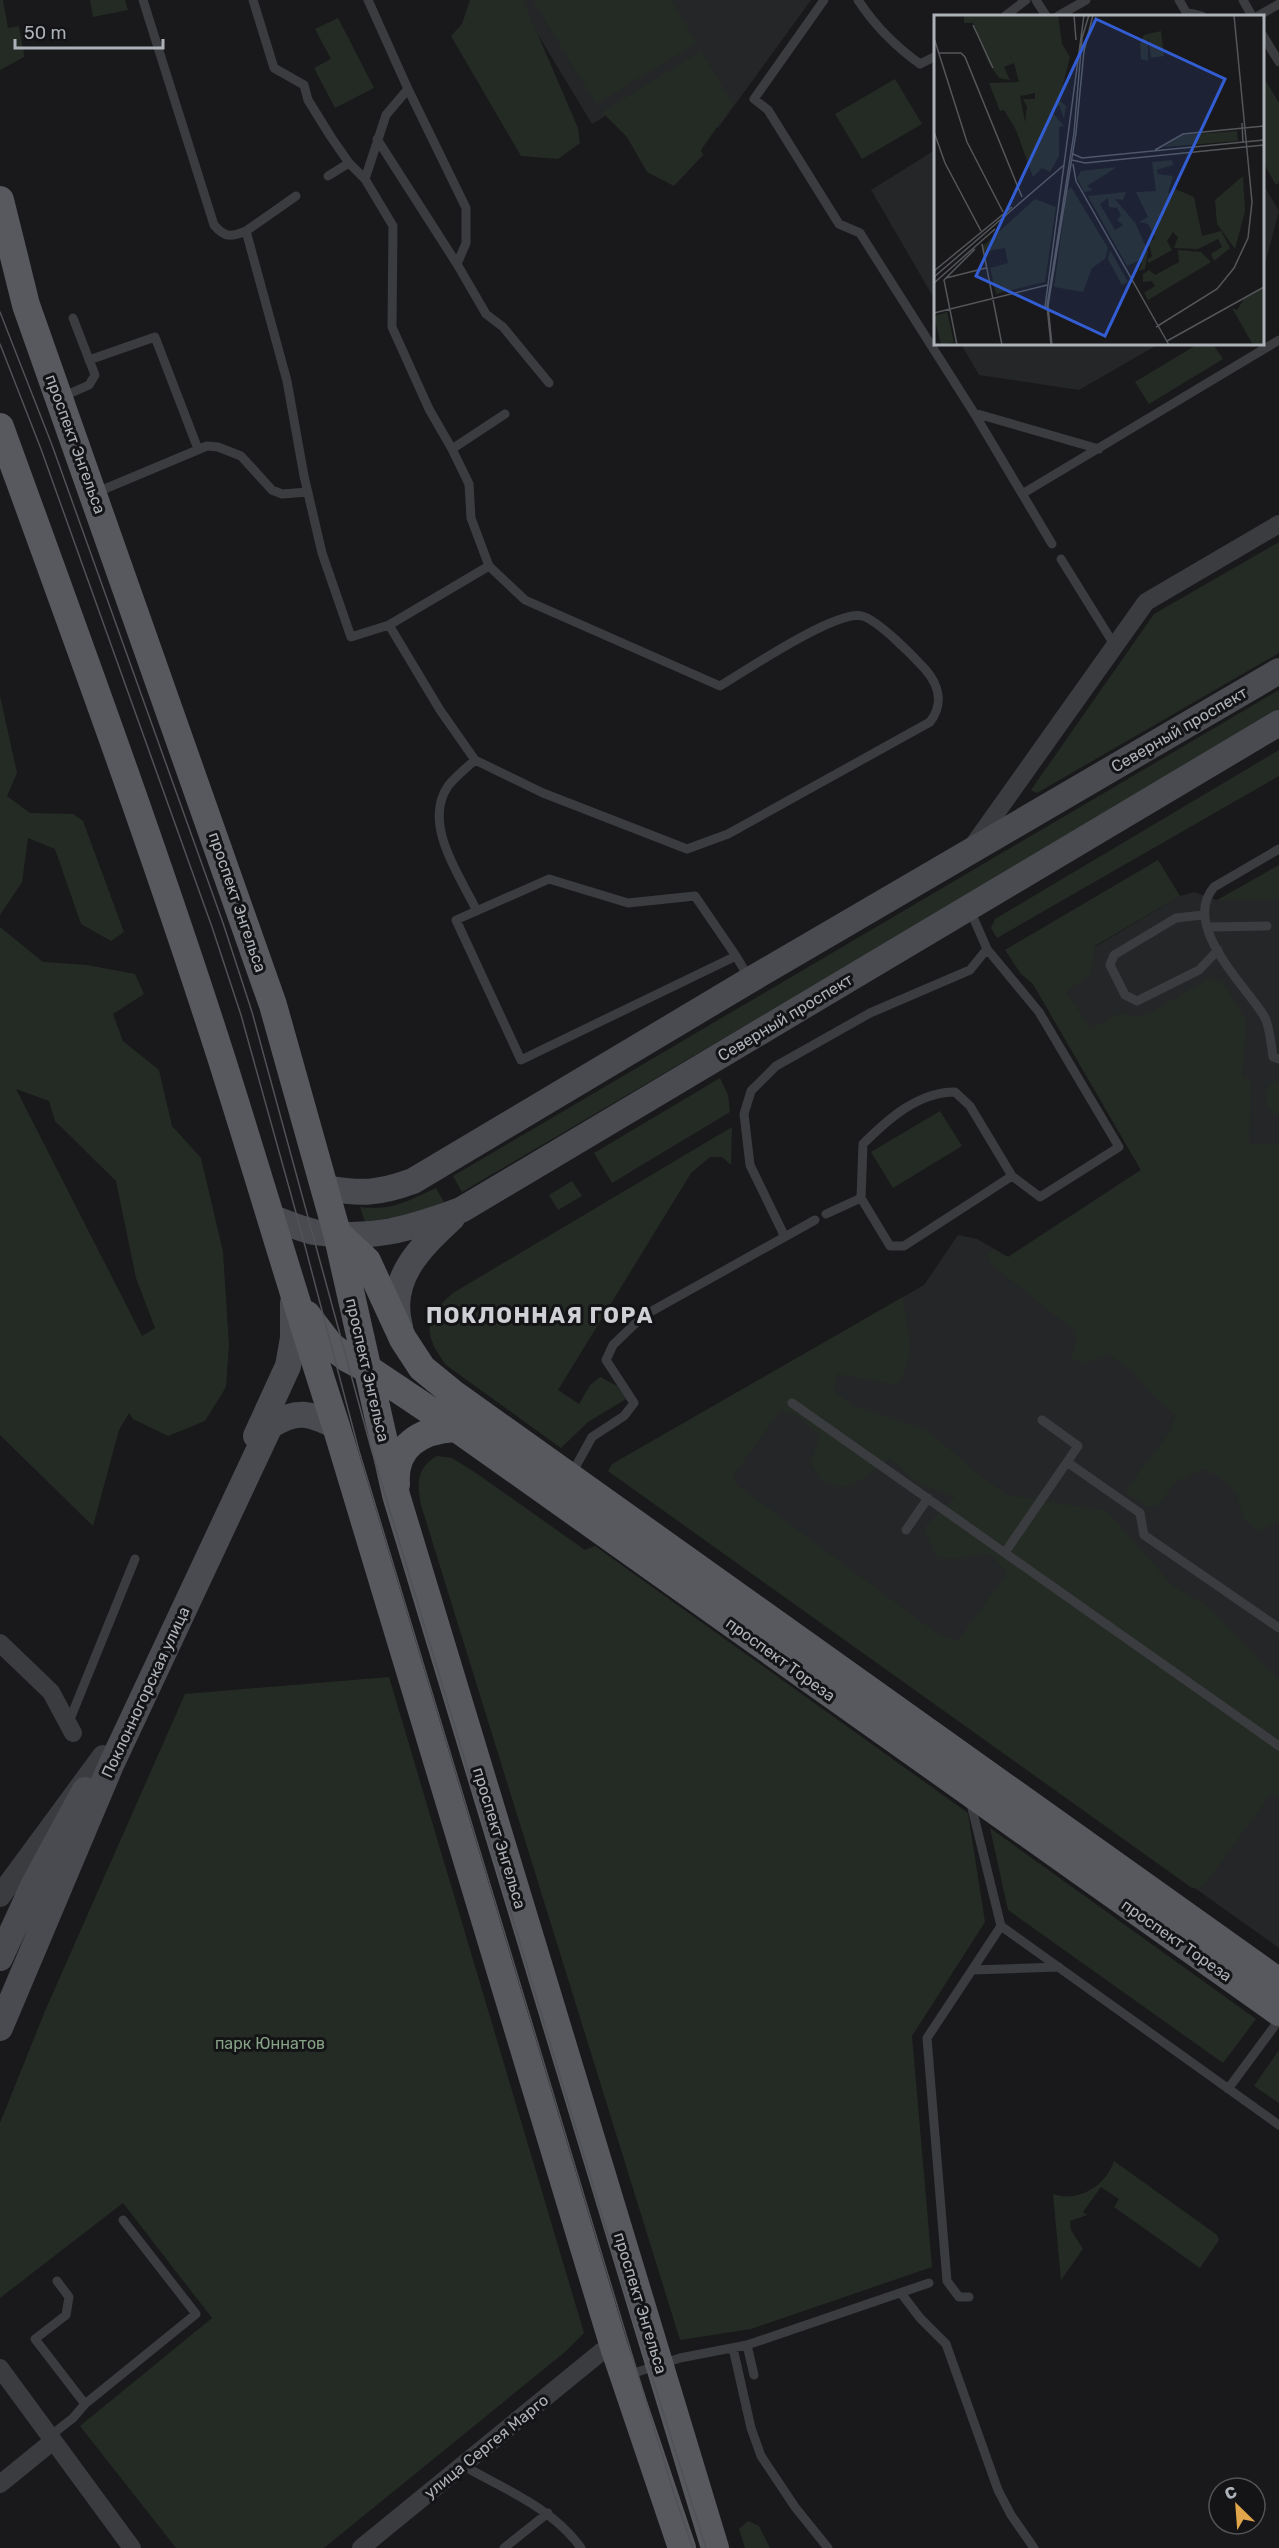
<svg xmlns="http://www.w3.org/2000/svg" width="1279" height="2548" viewBox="0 0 1279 2548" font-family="Rubik,sans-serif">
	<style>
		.built { fill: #252628 }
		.green { fill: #242b24; fill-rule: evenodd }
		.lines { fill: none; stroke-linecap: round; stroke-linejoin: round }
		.service { stroke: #3b3c40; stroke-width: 9 }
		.minor { stroke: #3b3c40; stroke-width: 18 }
		.tertiary { stroke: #3b3c40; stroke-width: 22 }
		.secondary { stroke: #494b50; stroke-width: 26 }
		.primary { stroke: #57595f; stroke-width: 28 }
		.tram { stroke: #505257; stroke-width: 1.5 }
		.labels { text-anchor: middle; stroke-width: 6; stroke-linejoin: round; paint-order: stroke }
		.street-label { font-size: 16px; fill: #adb2b9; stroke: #141416 }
		.park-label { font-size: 16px; fill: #86a286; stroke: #141416 }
		.district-label { font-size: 22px; font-weight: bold; letter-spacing: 1.5px; fill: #ced0d6; stroke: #141416 }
		.inset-road { fill: none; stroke: #54565a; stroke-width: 1.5 }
		.view { fill: #335dd3; fill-opacity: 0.15; stroke: #335dd3; stroke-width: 3 }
		.inset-edge { fill: none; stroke: #adb2b9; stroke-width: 3 }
	</style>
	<rect width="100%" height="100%" fill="#19191b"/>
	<path class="built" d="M517,0H811L718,128L655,86L592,124Z
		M935,150V300L871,190Z
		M1263,184L1279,211L1263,272Z
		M961,344H1159L1079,390L979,375Z
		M1194,892L1217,900H1279V1948L608,1471L646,1445L924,1285L958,1235L977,1239L1008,1257L1141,1170L1033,984L1180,896Z"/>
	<path class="green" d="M0,0H3L8,28L19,26L24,54V57L0,70Z
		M90,0H125L128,10L93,17Z
		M470,0H523L578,128L580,143L558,159L521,156L451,36L462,24Z
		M533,0H671L697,43L596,104Z
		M338,18L374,88L335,108L314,68L331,59L315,29Z
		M701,51L733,104L701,150L703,155L674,186L647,172L627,137L602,112Z
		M895,79L922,124L862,159L835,114Z
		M1266,81L1279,103V183L1276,185L1263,162L1262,83Z
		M1198,344H1213L1223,359L1149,404L1135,382Z
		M1279,542V653L1037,793L1031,790L1154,614Z
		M1279,690V712L462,1192L453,1176Z
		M0,696L17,773L7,796L30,813L73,814L83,821L124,932L111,941L81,924L55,849L28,838L22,882L0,915Z
		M1279,750V776L997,938L991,928L995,919Z
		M1158,860L1180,896L1095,946L1091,974L1066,992L1091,1029L1119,1013L1134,1016L1148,1014L1208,979L1223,983L1246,1020L1243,1078H1251L1249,1144L1279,1143V1522L1257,1531L1243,1518C1238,1489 1230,1484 1206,1469L1178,1480L1157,1506H1146L1125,1491L1169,1433L1176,1416L1150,1393L1132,1371L1108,1354L1085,1364L1070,1358L1076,1344L1075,1331L993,1266L987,1255L994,1249L1008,1257L1141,1170L1033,984L1021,974L1005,950Z
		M1279,865V900H1217Z
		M0,927L43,962L87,965L135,974L144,994L113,1014L123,1041L159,1070L172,1126L201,1158L223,1252L229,1345L226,1387L205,1421L168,1436L133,1419L129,1413L119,1430L93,1526L0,1435ZM16,1089L49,1101L55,1121L116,1181L136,1278L155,1328L142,1336Z
		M720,1078L728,1095L730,1112L612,1183L594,1153Z
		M1273,1081H1279V1114H1274L1267,1104L1265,1092Z
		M940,1111L962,1146L893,1188L871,1152Z
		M732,1127L731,1165L722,1157H710L691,1173L558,1390L579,1404L590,1385L600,1377L617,1386L626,1399L588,1422L561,1448L446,1365C423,1334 423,1319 453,1293Z
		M572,1181L582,1196L558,1210L549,1195Z
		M436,1188L444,1202L410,1215L365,1222L360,1207C393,1211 407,1201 436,1188Z
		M903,1297C907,1332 919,1354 897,1385L837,1374L834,1391L852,1405L927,1430L984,1479L1008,1495L1107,1511L1173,1586L1208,1606L1279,1680V1798L1271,1794L1203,1887L1192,1888L608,1471L612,1464ZM780,1411L798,1416L820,1436L811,1462L822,1482L843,1487L858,1482L890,1459L920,1484L955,1497L924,1528L936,1557L951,1559L990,1554L1007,1573L958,1641L938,1634L737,1485L733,1476Z
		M437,1456L452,1458L476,1473L585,1550L595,1546L968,1813L985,1922L912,2036L932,2267L751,2329L680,2340L421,1505C417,1484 416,1468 437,1456Z
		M389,1677L584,2333L565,2352L324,2548H176L80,2426L212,2318L123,2203L0,2298V2123L45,2011L185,1694Z
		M990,1828L1256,2019L1223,2063L1008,1910Z
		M1279,2050V2103L1254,2086Z
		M1114,2161L1217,2235L1219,2240L1200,2268L1114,2207L1119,2199L1101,2187L1083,2212L1087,2215L1070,2221L1071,2230L1083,2249L1061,2280L1053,2194C1078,2203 1106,2186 1114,2161Z
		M748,2521L759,2526L770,2548H745L739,2529Z"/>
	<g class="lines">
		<path class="service" d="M143,0L214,225C225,238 231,237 246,231L287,381L304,476L322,553L351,637L389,625L440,710L475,760L543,793L687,849L728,834L930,722C944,704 939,685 925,669C913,656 878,620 862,616C837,609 745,671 720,686L525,600L489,566L471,518L469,484L452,449L429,409L392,327L393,226L365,179L349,163L331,137L308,100L304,85L274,68L253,0
			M368,0L408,89L466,208V243L457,264L486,314L503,327L549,383
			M824,0L754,99L768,110L839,224L860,233L974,413L1052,544
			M858,0C875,26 895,46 920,64L936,56
			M1036,0L1046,16
			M1179,0L1186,12L1202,16
			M1243,0L1252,16
			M1005,16L1026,0
			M1058,16L1086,0
			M1258,16L1279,4
			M1262,34L1279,62
			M377,139L457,264
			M328,176L349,163
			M365,179L386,115L408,89
			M246,231L296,196
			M89,360L155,337L198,449
			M62,397L89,385L95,375L73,318
			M974,413L1099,449
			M452,449L505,414
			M95,493L207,446L218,447L241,456L272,490L282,494L308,492
			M1022,494L1279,340
			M1061,559L1115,646
			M389,625L489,566
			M475,760C466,768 455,777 448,786C422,824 460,876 477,911
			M1279,849L1214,887C1181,925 1244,984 1264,1016C1270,1026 1271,1045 1273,1057L1279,1059
			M1203,915L1176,918L1114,955L1110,965L1125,995L1137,1001L1199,970L1218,950
			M1209,927L1267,926
			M736,956L695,896L628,903L549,879L456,920L521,1060L736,956L749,978
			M861,1198L863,1144C888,1119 918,1092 955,1092L970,1106L1012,1176
			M826,1214L861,1198L890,1246H904L1012,1176L1040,1197L1119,1147L1039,1012L987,949L970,910
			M784,1235L750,1165L744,1114L751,1091L776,1066L870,1013L970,970L987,949
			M792,1403L1279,1746
			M1067,1462L1140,1513L1144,1535L1279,1628
			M572,1473L592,1437L624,1416L634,1403L606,1360L613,1345L643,1316L815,1220
			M906,1530L928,1498
			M1006,1551L1078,1446L1042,1420
			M68,1724L135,1559
			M970,1800L1001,1926L1279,2125
			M972,1970L1001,1926
			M1228,2089L1279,2020
			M57,2281L69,2297L66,2315L35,2339L85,2404
			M901,2293L920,2318L946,2344L998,2490L1011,2515L1034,2548
			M969,2297H959L947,2281L927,2038L972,1970L1059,1967
			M747,2345L754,2375
			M733,2348L751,2428L761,2456L795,2507L828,2548
			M628,2375L680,2358L747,2345L929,2283
			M50,2436L73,2418L85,2404L196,2314L123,2220
			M462,2465C504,2489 553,2508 581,2548
			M504,2548L548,2513"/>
		<path class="minor" d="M972,847L1146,602L1279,524
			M0,1643L51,1692L73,1733
			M0,2368L132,2548
			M0,2484L53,2441
			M361,2548L601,2352L614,2347"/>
		<path class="tertiary" d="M0,1896L103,1756"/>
		<path class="secondary" d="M324,1188C362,1194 377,1194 413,1181L750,980L1279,671
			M270,1217C284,1222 300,1229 314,1232C371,1241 409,1229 461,1210L1279,723
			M400,1327C387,1279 420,1248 452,1218
			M256,1436L288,1366L293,1338V1303
			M0,1958L34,1884L85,1790
			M0,2028L111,1765L270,1426C297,1409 309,1413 336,1426"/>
		<path class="primary" d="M0,200L26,305L273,1005L337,1233L396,1495L715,2548
			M0,427C76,636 153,845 221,1057C260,1180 296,1304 336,1426L614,2347L682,2548
			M337,1233L367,1261L403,1339L422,1368L455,1395L1279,1982
			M307,1315L330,1345L347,1358L368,1369L462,1432L1279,2012
			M396,1484C393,1446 421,1430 455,1428"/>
		<path class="tram" d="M0,312L52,445L223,923L252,1012L371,1448L622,2282L706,2548
			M0,344L41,449L212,927L241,1015L300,1227L359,1451L675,2497L693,2548"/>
	</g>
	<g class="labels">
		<g class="street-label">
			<text transform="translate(76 444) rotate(70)" y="6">проспект Энгельса</text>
			<text transform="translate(1179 729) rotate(-30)" y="6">Северный проспект</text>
			<text transform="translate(238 902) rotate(71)" y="6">проспект Энгельса</text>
			<text transform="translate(785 1017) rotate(-31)" y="6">Северный проспект</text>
			<text transform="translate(368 1370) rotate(77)" y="6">проспект Энгельса</text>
			<text transform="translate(781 1659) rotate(36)" y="6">проспект Тореза</text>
			<text transform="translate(145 1692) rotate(-65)" y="6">Поклонногорская улица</text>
			<text transform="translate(500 1838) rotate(73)" y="6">проспект Энгельса</text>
			<text transform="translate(1177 1940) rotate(35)" y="6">проспект Тореза</text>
			<text transform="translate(641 2303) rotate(73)" y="6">проспект Энгельса</text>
			<text transform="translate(486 2446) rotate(-39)" y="6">улица Сергея Марго</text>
		</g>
		<g class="park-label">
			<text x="270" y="2049">парк Юннатов</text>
		</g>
		<g class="district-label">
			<text x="540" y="1323">ПОКЛОННАЯ ГОРА</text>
		</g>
	</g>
	<g transform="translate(934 15)">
		<rect width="330" height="330" fill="#19191b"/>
		<path d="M30,0H124L128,29L136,42L125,85L132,91L130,104L125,90L118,97L130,111L125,112V141L116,157L108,153L99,162L82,115L70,95L66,96L55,68L85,67L80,48L70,52L76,65L65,63L54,47L39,8H30ZM101,78V84H89L93,92L91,107L86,81ZM227,16L230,41L217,43L214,21V46L207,44L206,29L210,20ZM303,116L304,126L229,132L249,120ZM238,145L239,150L223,155L224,159L239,161L234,178L238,180L239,173L260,182L268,221L287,216L296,233L280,246L277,239L288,232L284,224L264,234L240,233L244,222L239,217L233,226L238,235L215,248L213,245L218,241L215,229L221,222L214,209L205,207L214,202L202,177L222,176L218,147ZM183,152L153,171L159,175L150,177L143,163L147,156ZM309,161L311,196L301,234L283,209L281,185ZM137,172L174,233L171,244L158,253L149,277L120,272L133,176ZM192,177L189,185L181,184L202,209L214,237L211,254L204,256L208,249L206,245L193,251L154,181ZM174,183L175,192L183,193L187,200L183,205L189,210L181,215L166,189ZM101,184L122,192L111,267L62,279L56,253L74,248L71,233L50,237L49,231ZM176,235L194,267L188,270L174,244ZM244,235L267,237L277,247L214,285L210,278L221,271L218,266L209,267V259L215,255L221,260L245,247ZM330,273V330H319L298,293L303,295L310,284ZM13,297L20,327L7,330L0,301Z" fill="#242b24" fill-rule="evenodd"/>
		<path class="inset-road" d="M140,0L142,25M39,10L59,53M0,23L33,127L69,197M5,38H27L31,42L88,182M308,108L309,128M0,117L11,148L47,216M221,135L249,119L330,111M139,139L148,143L330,125M138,145L151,148L330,130M139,149L142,166L235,330M48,229L68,330M0,256L78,192M0,262L130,150M12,263L52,253M0,268L61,214M111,292L150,0M0,298L113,270M222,312L283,274L300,253L314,223L318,187L300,0M233,326L330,272M23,330L10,265L41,234M117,330L113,291L140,118L148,23L155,0M118,330L114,291L142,118L150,36L159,0"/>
		<path class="view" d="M162,4L291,64L171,321L42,261Z"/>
		<rect width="330" height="330" class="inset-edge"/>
	</g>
	<g transform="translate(1237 2506) rotate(335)"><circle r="28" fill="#141416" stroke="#515357" stroke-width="1.5"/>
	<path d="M0-4.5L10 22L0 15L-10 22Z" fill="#e1a54c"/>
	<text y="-9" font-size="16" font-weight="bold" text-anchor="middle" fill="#adb2b9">С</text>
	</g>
	<path d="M15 39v9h148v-9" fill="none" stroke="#adb2b9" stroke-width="3"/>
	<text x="24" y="39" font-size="18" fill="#adb2b9" stroke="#141416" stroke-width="4.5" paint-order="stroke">50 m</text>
</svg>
